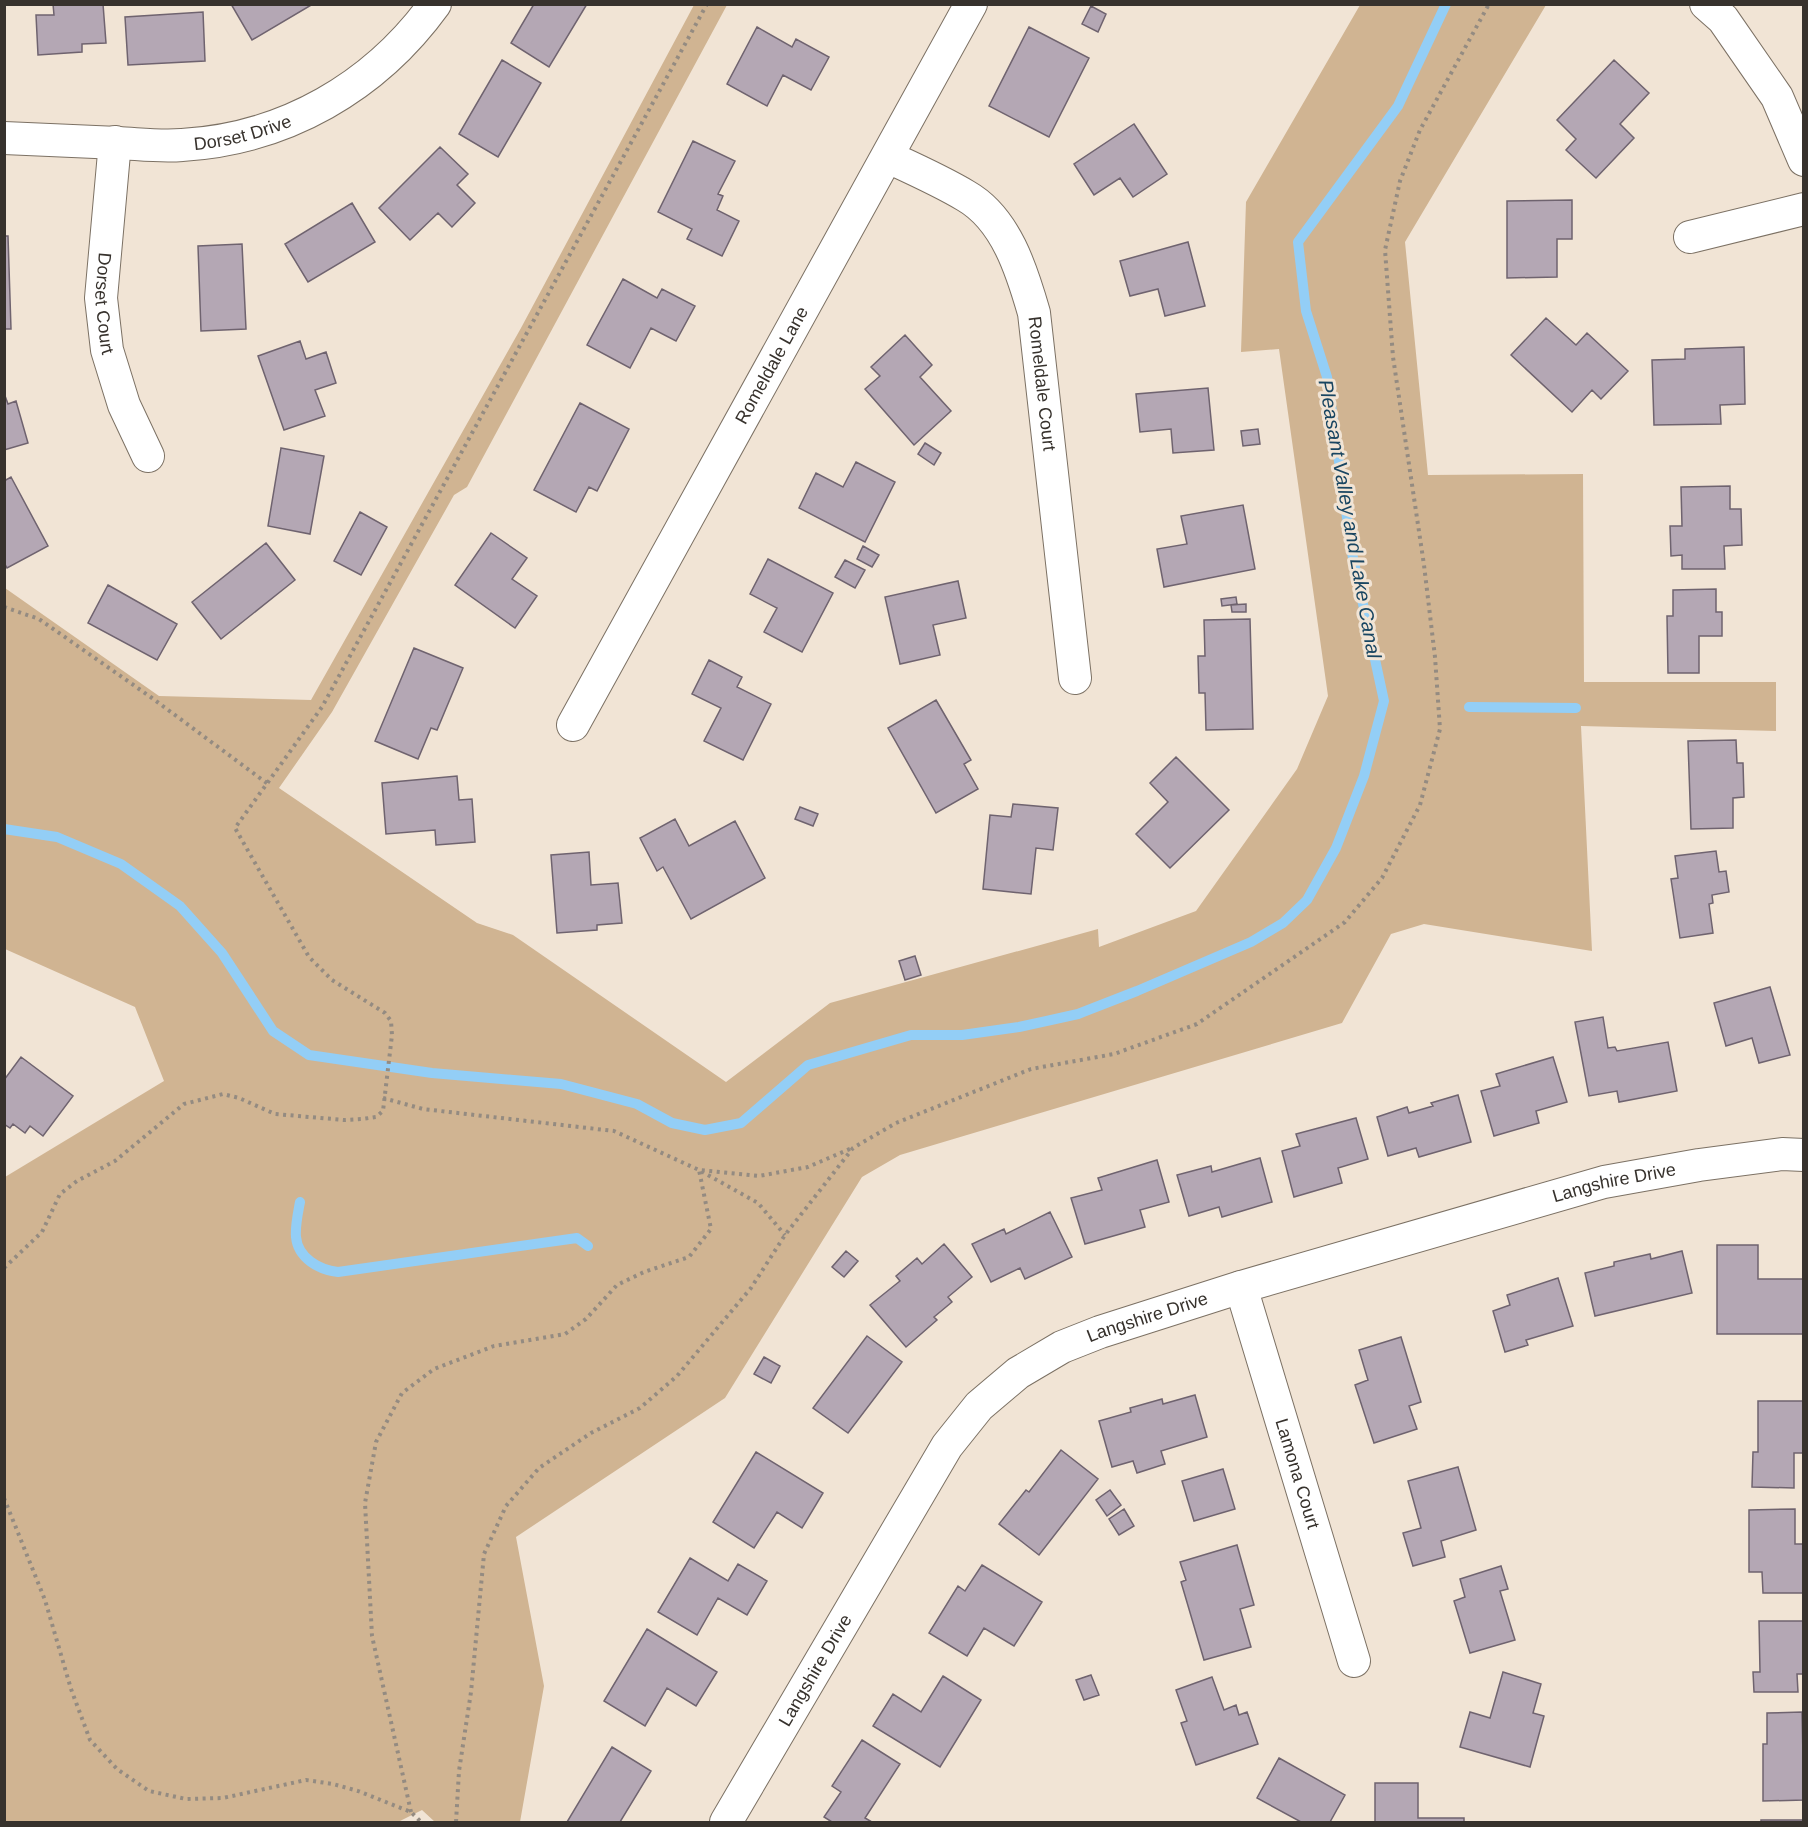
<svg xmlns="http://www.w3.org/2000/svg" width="1808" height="1827" viewBox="0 0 1808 1827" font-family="Helvetica,sans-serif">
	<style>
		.green { fill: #d0b492 }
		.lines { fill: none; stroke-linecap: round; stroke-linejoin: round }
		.stream { stroke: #93cef6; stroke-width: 10 }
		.building { fill: #b4a7b4; stroke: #6f636f; stroke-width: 1.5 }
		.street-casing { stroke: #7c7164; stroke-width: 34 }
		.path { stroke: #948b81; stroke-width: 4; stroke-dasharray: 3 4.5; stroke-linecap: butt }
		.street { stroke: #fff; stroke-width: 32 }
		.labels { text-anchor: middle; stroke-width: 6; stroke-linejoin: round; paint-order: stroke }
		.street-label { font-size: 18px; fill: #37322d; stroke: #f1e4d5 }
		.water-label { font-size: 20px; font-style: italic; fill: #184561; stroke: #f1e4d5 }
	</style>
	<rect width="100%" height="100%" fill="#f1e4d5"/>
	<path class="green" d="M694,5H727L467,487L454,495L332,712L279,788L477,923L513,935L726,1082L830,1003L1098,929L1099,947L1196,911L1297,769L1328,696L1279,349L1241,352L1246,202L1360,5H1546L1405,242L1428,475L1583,474L1584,682H1776V731L1581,726L1592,951L1424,924L1391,934L1342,1023L900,1155L862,1177L725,1398L516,1537L544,1686L520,1822H435L422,1810L398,1822H5V1177L164,1081L135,1007L5,949V588L159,696L311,700L521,328Z"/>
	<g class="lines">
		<path class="stream" d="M1469,707L1576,708
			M4,829L57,837L121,864L180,906L222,953L273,1031L309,1055L432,1073L561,1084L637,1104L672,1123L705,1130L741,1123L808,1065L911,1035H962L1019,1027L1078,1014L1137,991L1251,942L1283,923L1307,900L1336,848L1364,776L1384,701L1352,553L1327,377L1306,311L1298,242L1398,106L1446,4
			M300,1202C298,1213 295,1226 296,1237C298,1258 319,1270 338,1272L577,1238L588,1246"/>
	</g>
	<path class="building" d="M53,4H103L106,43L82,44V52L38,55L36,15H54Z
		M231,4H313L252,40Z
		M534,4H587L549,67L511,43Z
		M1091,6L1106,14L1098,32L1082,24Z
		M203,12L205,61L128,65L125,17Z
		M757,27L792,47L796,39L829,57L811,90L783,75L767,106L727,84Z
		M1029,27L1089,58L1049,137L989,106Z
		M502,60L541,83L498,157L459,134Z
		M1614,60L1649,93L1620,124L1634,138L1596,178L1566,150L1576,139L1557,120Z
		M1134,124L1167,174L1133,197L1120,178L1094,195L1074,164Z
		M693,141L735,161L718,194L723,196L717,210L739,221L722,256L687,239L692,229L658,212Z
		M440,147L468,174L457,185L475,203L452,227L438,213L410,240L379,208Z
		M1572,200V239H1557V277L1507,278V201Z
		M352,203L375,242L308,282L285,244Z
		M4,236H8L11,329H4Z
		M1188,242L1205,306L1165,316L1158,289L1130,296L1120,261Z
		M242,244L246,329L201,331L198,246Z
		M623,279L657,298L662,289L695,306L676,341L651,328L630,368L587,345Z
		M1546,318L1576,345L1587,333L1628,371L1601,399L1592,390L1572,412L1511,355Z
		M905,335L932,365L920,377L951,411L914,445L865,389L880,376L871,367Z
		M300,341L306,359L326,352L336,383L315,390L325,416L284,430L258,356Z
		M1744,347L1745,404L1720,405L1721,424L1654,425L1652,360L1685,359V349Z
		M1208,388L1214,450L1173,453L1171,429L1140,432L1136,394Z
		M4,393L8,404L16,401L28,443L4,450Z
		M580,403L629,429L597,491L589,487L576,512L534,490Z
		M1258,429L1260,444L1243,446L1241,431Z
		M925,443L941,453L934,465L918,454Z
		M281,448L324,456L310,534L268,526Z
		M856,462L895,482L865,542L799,508L816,473L843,487Z
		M11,477L48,546L7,568L4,563V481Z
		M1730,486V509H1741L1742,545L1724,546L1725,569H1682V555L1671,556L1670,526H1682L1681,487Z
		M1243,505L1255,569L1164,587L1157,549L1187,544L1181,516Z
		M360,512L387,527L361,575L334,561Z
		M491,533L527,558L512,579L537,596L515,628L455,585Z
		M266,543L295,580L221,639L192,602Z
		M863,546L879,555L872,567L857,559Z
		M768,559L833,593L802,652L764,632L777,608L750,594Z
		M845,560L865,570L855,588L835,577Z
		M958,581L966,618L933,625L940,655L900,664L885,597Z
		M108,585L177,624L157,660L88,623Z
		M1716,589V612H1722V636H1699V673H1668L1667,616H1673V590Z
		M1236,597L1237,604L1222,606L1221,599Z
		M1246,604V612H1232L1231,605Z
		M1250,619L1253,729L1206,730L1205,693H1199L1198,656H1205L1204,620Z
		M414,648L463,668L437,730L431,728L418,759L375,741Z
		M709,660L742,677L737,687L771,704L743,760L704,741L721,708L692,694Z
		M936,700L971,760L964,764L978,789L936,813L888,728Z
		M1736,740L1737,763H1743L1744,797L1733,798V828L1691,829L1688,741Z
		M1176,757L1229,810L1170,868L1136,834L1168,802L1150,783Z
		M457,776L459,800L472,799L475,842L436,845L435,830L386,834L382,783Z
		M1013,804L1058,808L1053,850L1036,848L1031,894L983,889L990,815L1011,817Z
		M800,807L818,814L813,826L795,819Z
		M675,819L689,846L735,821L765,878L691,919L663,867L657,871L640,838Z
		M1716,851L1719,872L1726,871L1729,892L1712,895L1713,903L1709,904L1713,933L1680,938L1671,879L1678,878L1675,856Z
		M589,852L591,885L618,883L622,923L597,925V930L557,933L551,855Z
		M915,956L921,975L905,980L899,961Z
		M1770,987L1790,1055L1759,1063L1752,1038L1726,1046L1714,1003Z
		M1603,1017L1608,1048L1615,1047L1617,1051L1668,1042L1677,1091L1619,1102L1617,1091L1589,1096L1575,1022Z
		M21,1057L73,1096L43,1136L30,1126L25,1133L13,1124L10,1128L4,1124V1080Z
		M1553,1057L1567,1102L1536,1111L1539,1123L1494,1136L1481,1091L1500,1086L1496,1074Z
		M1458,1095L1471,1142L1419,1157L1416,1148L1388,1156L1377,1117L1407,1107L1409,1113L1433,1106L1431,1103Z
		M1356,1118L1368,1159L1338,1168L1342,1183L1294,1197L1282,1151L1300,1146L1296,1134Z
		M1260,1158L1272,1202L1222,1217L1219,1207L1189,1216L1177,1175L1211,1166L1212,1172Z
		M1157,1160L1169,1202L1140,1210L1145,1227L1085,1244L1071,1198L1102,1190L1098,1178Z
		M1050,1212L1072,1257L1025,1279L1020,1268L991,1282L972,1244L1004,1229L1006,1234Z
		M944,1244L972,1277L948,1297L952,1302L934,1317L937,1320L906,1347L870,1305L900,1281L896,1276L917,1258L922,1264Z
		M1717,1245H1758V1279H1804V1334H1717Z
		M846,1251L858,1261L844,1277L832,1267Z
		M1682,1251L1692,1293L1595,1316L1585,1273L1614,1266V1262L1650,1254L1651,1259Z
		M1558,1278L1573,1326L1526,1340L1528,1345L1505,1352L1493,1311L1510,1305L1507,1295Z
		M867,1336L902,1362L848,1433L813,1408Z
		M1401,1337L1421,1402L1409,1406L1417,1429L1374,1443L1355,1385L1368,1380L1359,1350Z
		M764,1357L780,1366L771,1383L754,1374Z
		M1195,1395L1207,1437L1161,1451L1165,1464L1137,1473L1133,1461L1112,1467L1099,1421L1131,1412L1130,1408L1162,1399L1163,1404Z
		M1758,1401H1804V1453H1794V1488L1752,1487L1753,1452H1758Z
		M1061,1450L1098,1479L1039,1555L999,1524L1026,1490L1029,1492Z
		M756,1452L823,1493L802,1528L777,1512L754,1548L713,1522Z
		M1458,1467L1476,1530L1441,1541L1445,1557L1413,1566L1403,1533L1421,1528L1408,1481Z
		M1223,1469L1235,1509L1194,1521L1182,1481Z
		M1110,1490L1121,1505L1107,1516L1096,1500Z
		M1124,1509L1134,1526L1119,1535L1109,1519Z
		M1795,1509V1544H1804V1593H1763L1762,1572H1749V1510Z
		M1237,1545L1254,1605L1240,1609L1251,1647L1204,1660L1181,1582L1186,1580L1180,1562Z
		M690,1558L728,1581L738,1564L767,1581L747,1615L718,1598L697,1635L658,1612Z
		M982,1565L1042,1602L1014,1646L984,1628L967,1656L929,1633L958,1586L965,1591Z
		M1501,1566L1508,1589L1500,1591L1515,1640L1470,1653L1454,1601L1465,1597L1460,1579Z
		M1759,1621H1804V1674H1797L1798,1692H1754L1753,1672H1760Z
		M647,1629L717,1672L696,1706L667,1688L645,1726L604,1701Z
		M1503,1672L1541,1684L1533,1713L1544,1716L1530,1767L1460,1747L1470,1712L1490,1718Z
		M1091,1675L1099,1695L1084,1700L1076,1680Z
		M943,1676L981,1700L940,1767L873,1726L893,1694L921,1712Z
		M1212,1677L1224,1710L1236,1705L1239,1715L1247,1712L1258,1744L1196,1765L1181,1723L1187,1721L1176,1690Z
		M1802,1712L1804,1800L1763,1801V1744H1767V1713Z
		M862,1740L900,1764L865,1818L872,1822H832L824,1817L841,1792L832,1786Z
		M612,1747L651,1771L620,1822H567Z
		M1279,1758L1345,1795L1330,1822H1301L1257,1798Z
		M1375,1783H1418V1818H1464V1822H1375Z
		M1761,1820H1804V1822H1761Z"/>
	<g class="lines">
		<defs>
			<g id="street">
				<path d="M1706,4L1723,19L1777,97L1804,160"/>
				<path id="s1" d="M4,138C42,140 80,141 118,143C139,144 161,147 182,145C285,139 375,87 435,4"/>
				<path id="s2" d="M115,142L101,298L107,350L124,405L148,456"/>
				<path id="s3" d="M888,157C914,169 941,181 966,196C1006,219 1022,271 1034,313L1075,678"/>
				<path d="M1690,237L1804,209"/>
				<path id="s4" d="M573,725L971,4"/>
				<path id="s5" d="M1241,1287L1354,1661"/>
				<path id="s6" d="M726,1822L947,1446L979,1406L1018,1373L1062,1347L1100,1332L1241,1287L1604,1182L1699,1165L1782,1154L1804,1155"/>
			</g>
		</defs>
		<use href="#street" class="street-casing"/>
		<path class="path" d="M4,607L39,619L152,698L268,784
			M383,1098L423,1109L614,1131L699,1170L758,1203L785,1235
			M4,1268L42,1232L60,1194L77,1181L115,1161L184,1104L223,1094L239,1098L275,1114L344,1120L362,1119L376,1117L383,1111L392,1035L391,1021L385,1013L332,980L309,957L235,828L322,707L707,4
			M4,1498L45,1600L71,1689L90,1740L117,1769L149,1791L186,1799L223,1798L306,1780L333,1784L358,1791L411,1812L421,1822
			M411,1812L372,1636L365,1503L376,1442L402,1393L434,1369L494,1346L565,1334L586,1319L617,1285L644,1272L689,1257L711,1229L699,1170L759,1176L808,1167L852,1148
			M456,1822L459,1771L471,1692L484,1554L506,1506L539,1468L591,1433L640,1408L677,1376L751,1288L785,1235L853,1148L896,1123L1031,1069L1114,1054L1197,1024L1345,922L1382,878L1420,805L1440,729L1435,657L1424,565L1393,357L1385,250L1400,181L1420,130L1489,4"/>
		<use href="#street" class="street"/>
	</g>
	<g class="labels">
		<g class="street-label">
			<text dy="6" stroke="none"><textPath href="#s1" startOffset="240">Dorset Drive</textPath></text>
			<text dy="6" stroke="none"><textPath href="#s2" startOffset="162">Dorset Court</textPath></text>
			<text dy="6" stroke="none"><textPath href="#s4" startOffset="411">Romeldale Lane</textPath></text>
			<text dy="6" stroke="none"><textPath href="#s3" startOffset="297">Romeldale Court</textPath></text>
			<text dy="6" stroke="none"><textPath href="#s6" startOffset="1166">Langshire Drive</textPath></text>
			<text dy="6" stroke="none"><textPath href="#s6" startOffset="680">Langshire Drive</textPath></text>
			<text dy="6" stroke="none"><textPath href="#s5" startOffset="195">Lamona Court</textPath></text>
			<text dy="6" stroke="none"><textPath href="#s6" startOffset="176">Langshire Drive</textPath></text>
		</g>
		<g class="water-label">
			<text transform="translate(1350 519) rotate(80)" y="7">Pleasant Valley and Lake Canal</text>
		</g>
	</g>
	<rect width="1808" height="1827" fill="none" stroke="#37322d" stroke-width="12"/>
</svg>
